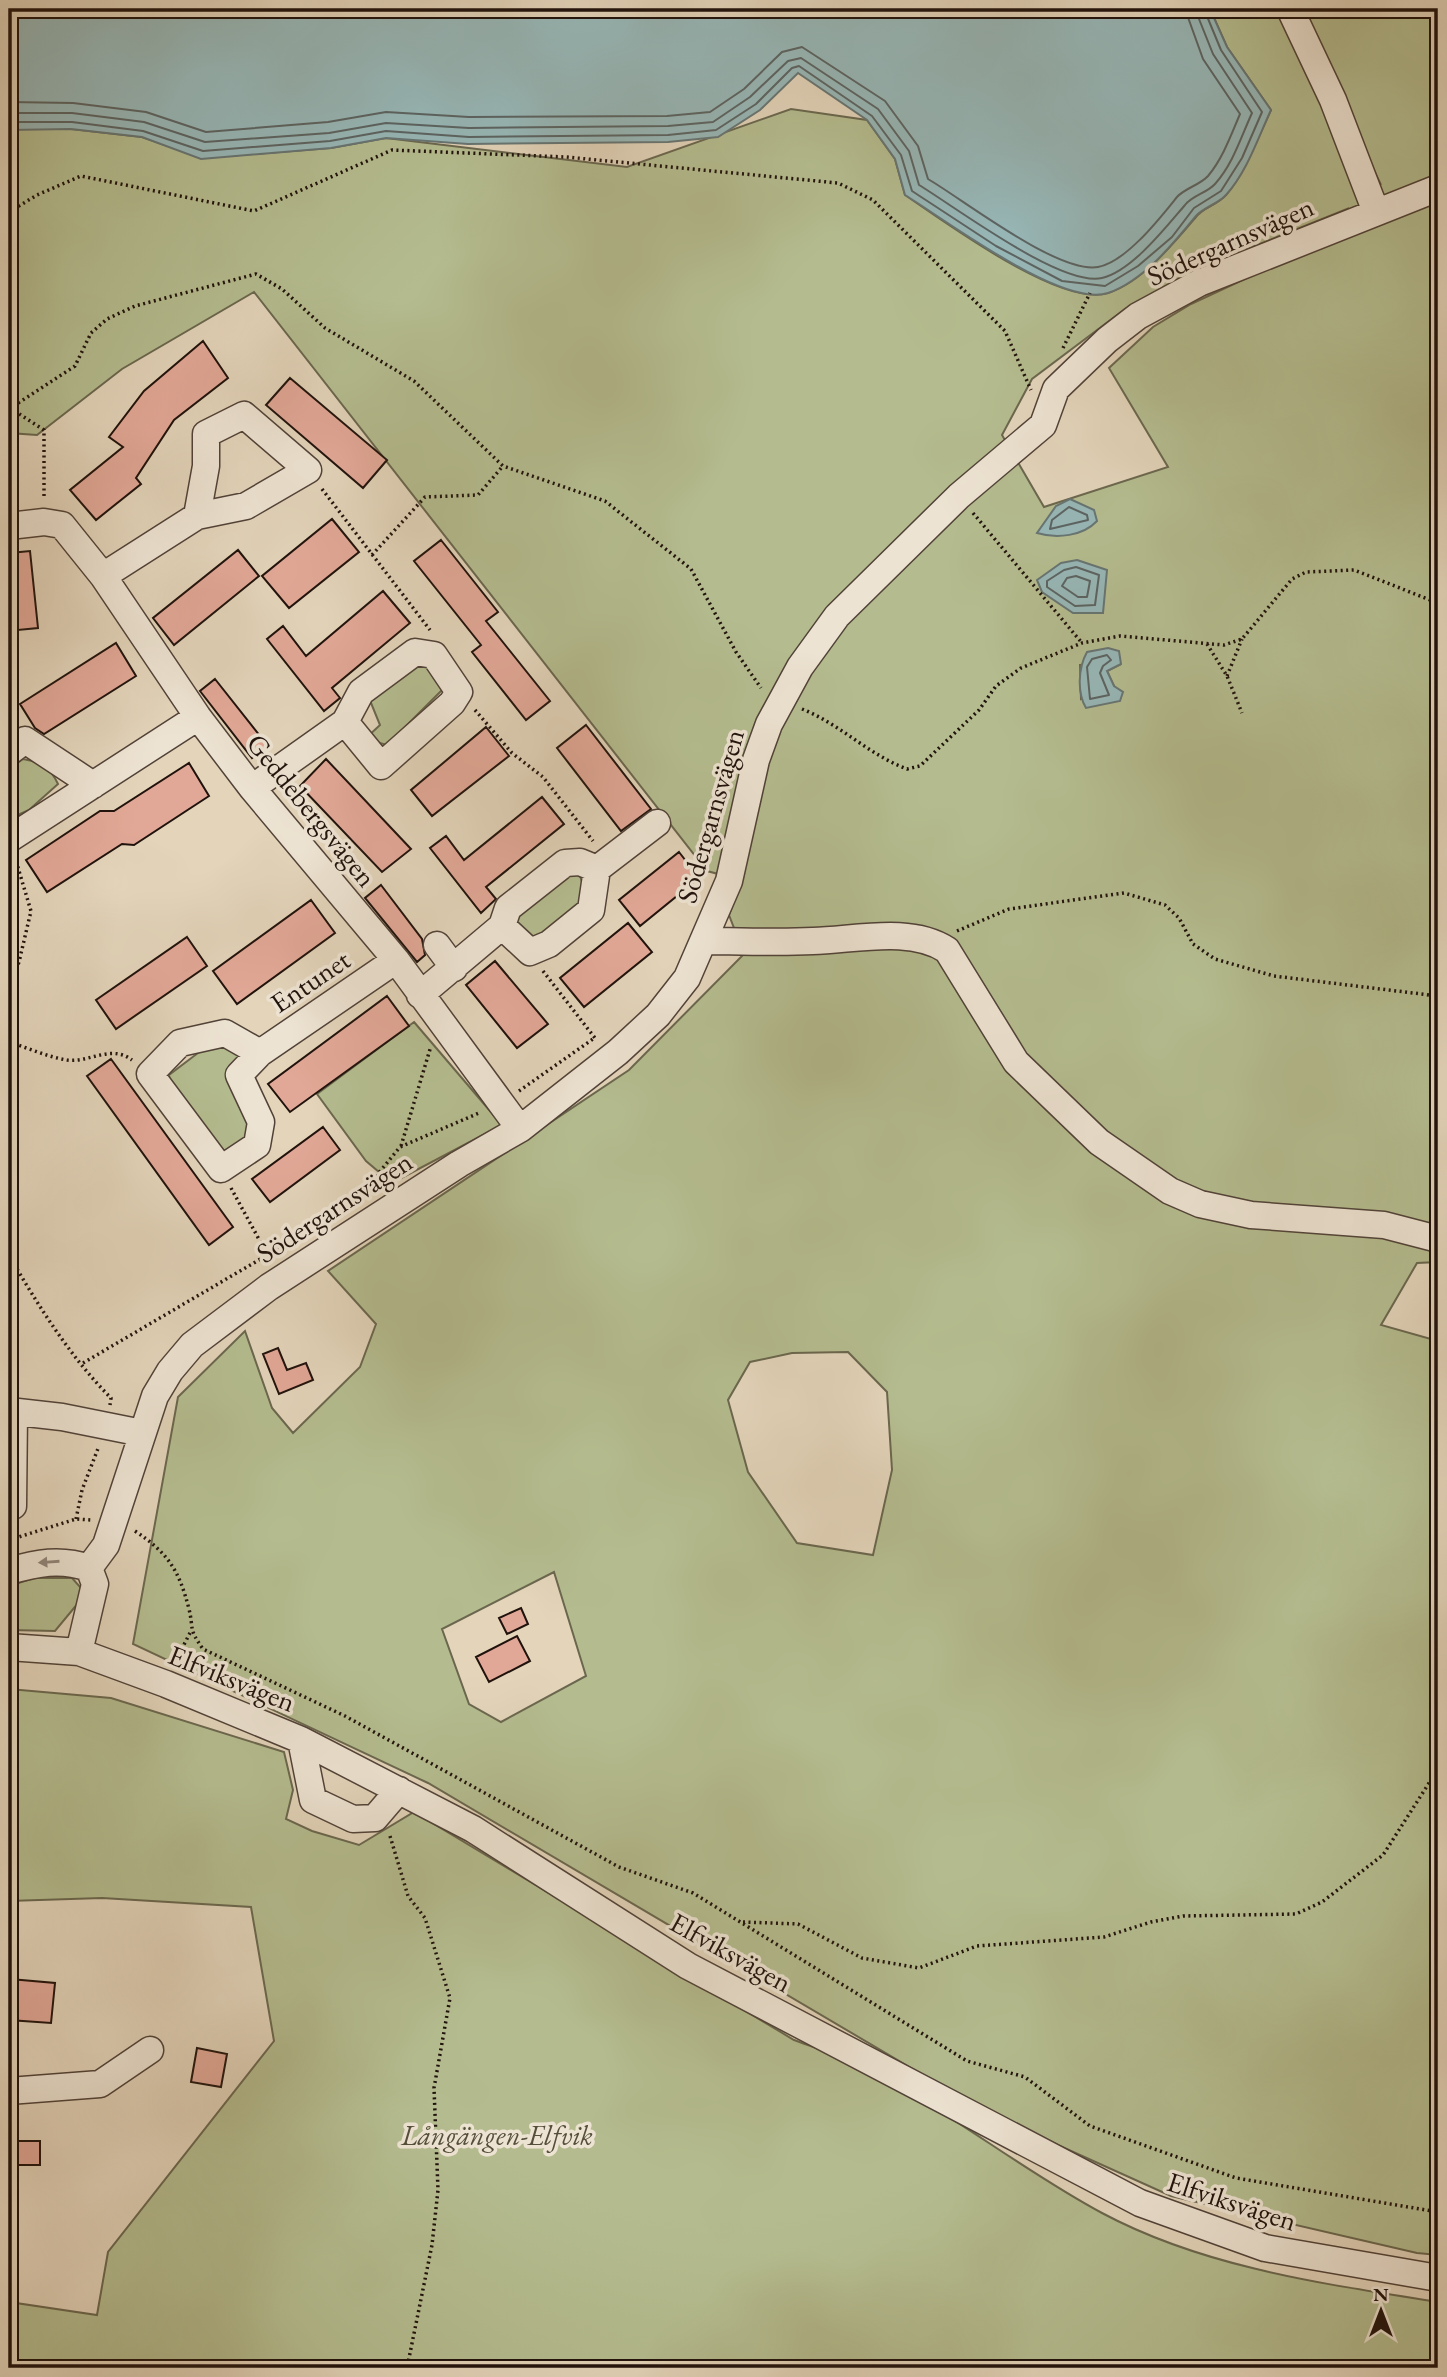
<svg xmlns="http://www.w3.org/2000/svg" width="1447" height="2377" viewBox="0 0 1447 2377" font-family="'EB Garamond',serif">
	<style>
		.green { fill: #b4bc8f; stroke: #6a674e; stroke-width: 2; fill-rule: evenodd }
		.water { fill: #97b7b7; stroke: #677573; stroke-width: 2 }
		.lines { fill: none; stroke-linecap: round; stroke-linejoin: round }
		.shore { stroke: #5c6462; stroke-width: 2 }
		.building { fill: #e2a897; stroke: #20120c; stroke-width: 2 }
		.minor-casing { stroke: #514238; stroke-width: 29 }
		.path { stroke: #20120c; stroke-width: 3.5; stroke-dasharray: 2 3.5; stroke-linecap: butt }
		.minor { stroke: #ede3d2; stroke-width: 26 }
		.oneway { fill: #918579 }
		.labels { text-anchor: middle; stroke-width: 7; stroke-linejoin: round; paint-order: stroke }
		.street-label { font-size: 28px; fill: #20120c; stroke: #ede3d2 }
		.park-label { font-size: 28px; font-style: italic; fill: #544e3a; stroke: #ede3d2 }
	</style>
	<rect width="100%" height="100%" fill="#e3d4ba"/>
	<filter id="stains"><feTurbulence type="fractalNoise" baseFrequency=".00286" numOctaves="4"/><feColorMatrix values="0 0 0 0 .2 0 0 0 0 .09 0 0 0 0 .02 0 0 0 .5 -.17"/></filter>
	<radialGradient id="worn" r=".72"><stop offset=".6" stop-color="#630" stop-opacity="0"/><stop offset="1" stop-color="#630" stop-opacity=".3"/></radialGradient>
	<path class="green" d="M1210,9H1279L1326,114L1381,185L1297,9H1438V1262L1417,1263L1381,1325L1438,1341V2255L1417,2253L1171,2196L989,2114L428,1783L133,1644L178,1397L245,1331L272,1408L293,1433L360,1367L376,1324L328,1271L629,1070L744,954L729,915L741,880L707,871L254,292L122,369L37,435L9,433V130L12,128L71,129L142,137L202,158L331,148L386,138L627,167L791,109L867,120L895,159L905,195C945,222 1061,308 1108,293C1142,282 1174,243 1196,217C1203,207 1218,205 1226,195C1242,177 1260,133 1271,110L1227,47ZM1347,209L1331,239L1191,304L1153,327L1109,368L1168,467L1044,507L1002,435L1032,379L1125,309L1197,269ZM1121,664L1107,671L1114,686L1081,699L1080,665ZM848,1352L887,1392L892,1470L873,1555L797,1543L748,1472L728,1400L750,1362L792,1353ZM554,1572L586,1676L501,1722L469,1704L442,1629Z
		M422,656L443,689L387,745L365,739L380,725L369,698Z
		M23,759C41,762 50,767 58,784L29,810L9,819V769Z
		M573,872L580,876L587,896L542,941L519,933L515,919Z
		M414,1022L502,1125L392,1183L366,1161L317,1094Z
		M215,1040L243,1050L253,1131L227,1152L218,1149L171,1089L169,1075Z
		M34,1578H72L81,1588L79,1602L55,1631L9,1630V1586Z
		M9,1689L111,1698L284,1752L293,1790L286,1819L312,1831L359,1845L414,1812L794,2040C812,2047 831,2052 849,2060C937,2101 1016,2167 1102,2213C1205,2268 1325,2284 1438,2302V2368H9V2302L97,2315L108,2252L274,2041L251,1907L102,1898L9,1901Z"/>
	<path class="water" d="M9,9H1210L1227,47L1271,110C1258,138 1247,172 1226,195C1218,204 1204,207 1196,216C1174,243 1143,281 1108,293C1062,308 946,220 905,195L895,159L867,120L798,73L760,110L718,137L668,142L468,144L386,138L331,148L201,159L142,137L71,129L9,130Z
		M1070,499L1094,510L1097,521C1083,536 1057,539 1037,533L1056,506Z
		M1077,560L1107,570L1103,613H1073L1042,592L1037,580L1061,563Z
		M1108,648L1119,651L1121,664L1107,671L1114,686L1123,692L1120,701L1086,708C1077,693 1078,668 1087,652Z"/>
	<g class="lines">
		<path class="shore" d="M9,102L73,103L146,112L206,132L328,122L386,112L469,117L667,116L710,112L744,89L782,52L802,47L885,101L918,146L928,179C964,200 1058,274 1098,267C1126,262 1160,218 1177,197C1185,188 1200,185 1208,176C1223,158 1231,135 1240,114L1203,59L1185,9
			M9,113H72L144,122L205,142L329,133L386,123L469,128L668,126L713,122L750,97L788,61L801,58L878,109L909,151L919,185C957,208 1061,287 1102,278C1132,271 1166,227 1185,205C1193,195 1207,193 1215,184C1233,164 1241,137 1252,113L1213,54L1195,9
			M9,122H72L143,131L203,151L330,141L386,131L469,137L668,135L716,130L756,104L792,68L799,66L872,116L901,155L912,191L996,246L1062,281L1105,286L1138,266L1172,237L1194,208L1221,191L1242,158L1262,112L1221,50L1204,9
			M1069,507L1087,515L1088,520L1050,529L1052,520Z
			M1076,567L1099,575L1095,605L1075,606L1047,587V581L1064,570Z
			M1076,576L1090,581L1087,597H1078L1062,586L1067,578Z
			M1107,655L1111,660L1103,666L1100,673L1109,695L1090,699L1087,667L1092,659Z"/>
	</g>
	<path class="building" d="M203,341L228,378L174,420L136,478L141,484L96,520L70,490L123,447L109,437L144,391Z
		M290,378L387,460L363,488L266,405Z
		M332,519L359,552L289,608L262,576Z
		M441,540L498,612L486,621L550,701L526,720L472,652L481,645L414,561Z
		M238,550L259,576L174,645L153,618Z
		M30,551L38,628L18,630L10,553Z
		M383,591L410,623L332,688L340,698L324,711L267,639L283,626L306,656Z
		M116,643L136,676L44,734L35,728L20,704Z
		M215,679L268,746L252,758L200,691Z
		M586,725L651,809L621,831L557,748Z
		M486,727L509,756L432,816L411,790Z
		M326,759L411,849L382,872L300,786Z
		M189,763L209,796L134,845L122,844L47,892L26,860L100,811H114Z
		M542,797L564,824L486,887L496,899L481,913L430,848L446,836L464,860Z
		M679,852L699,878L640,926L619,900Z
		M381,885L422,939L425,955L417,962L365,898Z
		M311,900L335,933L237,1004L213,971Z
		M628,923L652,952L584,1007L560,978Z
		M187,937L207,966L116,1029L96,1000Z
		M495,961L548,1024L517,1048L466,985Z
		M387,996L409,1026L290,1112L268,1084Z
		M111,1059L233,1227L209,1245L87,1076Z
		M323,1127L340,1150L270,1202L252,1179Z
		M278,1348L287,1370L306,1363L313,1380L279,1394L263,1354Z
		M521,1608L528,1624L507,1634L499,1618Z
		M517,1636L530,1661L489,1682L476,1657Z
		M10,1979L55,1983L51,2023L9,2020Z
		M197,2048L227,2054L221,2087L191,2082Z
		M11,2141H40V2165H11Z"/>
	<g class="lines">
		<defs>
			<path id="minor" d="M1290,9L1333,100L1376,212
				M9,526L44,522L62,525L103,576L198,717L252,788L396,960L520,1129
				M103,576L197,516L246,506L308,470L244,415L206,434V466L197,516
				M9,752L25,740L93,785
				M252,788L345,722L361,692L415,652L434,655L459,692L452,703L381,766L345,722
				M9,839L198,717
				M597,869L657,823
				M704,941C741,941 777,943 813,941C855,940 910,926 947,950L1016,1062L1099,1142L1170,1191L1200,1204L1251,1215L1384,1225L1438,1239
				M437,945L454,968
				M420,995L502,926L530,952L549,944L591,910L597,869L580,862L565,863L508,908L502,926
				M260,1053L239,1075L261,1122L257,1145L221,1169L150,1074L180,1043L225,1033L260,1053L396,960
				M9,1411L62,1417L142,1433
				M13,1506L14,1412
				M89,1568L106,1545L155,1396L170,1371L192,1345L269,1287L459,1164L520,1129L618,1052L658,1015L687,978L729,881L756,760L769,724L800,667L837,616L959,496L1043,425L1056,389L1107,340L1138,316L1199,283L1438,188
				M9,1571C37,1563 60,1558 89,1568
				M9,1647L79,1652L166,1684L301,1740L473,1829L688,1966L1140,2203L1265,2248L1438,2278
				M79,1652L95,1584L89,1568
				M301,1740L313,1800L353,1819L375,1818L399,1790
				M9,2091L100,2084L150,2050"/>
		</defs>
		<use href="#minor" class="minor-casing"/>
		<path class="path" d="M9,212L37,195L81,176L254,211L392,150L566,157L838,183L873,200L1005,331L1031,390
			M1063,348L1090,293
			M10,408L44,430V499
			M9,409L75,366L91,333L107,319L135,306L256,274L282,289L325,328L414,381L503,466L605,501L691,569L736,652L761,688
			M322,489L430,630
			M973,513L1082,643
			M372,555L425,497L478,495L503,466
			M1207,644L1227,676L1242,713
			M1227,676L1242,639
			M802,709C840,724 869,755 907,769L920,766L979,710L996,686L1021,668L1082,643L1120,636L1224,645L1242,639L1292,579L1306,572L1354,570L1438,603
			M475,710L512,753L543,777L593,841
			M957,931L1009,909L1124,893L1165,905L1179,918L1193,944L1215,959L1274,976L1438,996
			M543,971L595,1038
			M9,990L19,962L31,911L16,861
			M9,1042C28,1048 48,1057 67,1060C89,1063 111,1044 132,1060
			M519,1091L593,1039
			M401,1146L431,1046
			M231,1188L267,1254
			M355,1202L400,1147L479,1113
			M9,1255C37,1304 71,1358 111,1398L110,1405
			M83,1363L310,1230
			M76,1519L82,1490L99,1446
			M135,1531C168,1553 179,1570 189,1609C194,1630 188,1628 203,1649L345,1716L619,1867L693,1893L967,2061L1025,2077L1090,2126L1236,2178L1438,2212
			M9,1540L76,1519L91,1520
			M174,1664L191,1631
			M390,1836L408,1896L425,1918L450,1998L434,2088L438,2190L432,2245L407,2368
			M743,1922L798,1924L862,1958L919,1968L977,1946L1104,1937L1151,1922L1183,1916L1296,1914L1322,1902L1383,1855L1438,1769"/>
		<use href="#minor" class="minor"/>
	</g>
	<defs><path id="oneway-solid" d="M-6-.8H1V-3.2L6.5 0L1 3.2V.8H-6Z" transform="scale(1.75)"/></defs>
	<use class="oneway" href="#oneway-solid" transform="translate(49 1562) rotate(176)"/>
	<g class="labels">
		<g class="street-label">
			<text transform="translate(1230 241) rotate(-24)" y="10">Södergarnsvägen</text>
			<text transform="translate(312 810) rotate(51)" y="10">Geddebergsvägen</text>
			<text transform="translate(710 816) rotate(-74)" y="10">Södergarnsvägen</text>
			<text transform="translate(310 981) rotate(-34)" y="10">Entunet</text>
			<text transform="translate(334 1207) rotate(-33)" y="10">Södergarnsvägen</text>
			<text transform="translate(232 1678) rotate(22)" y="10">Elfviksvägen</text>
			<text transform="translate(731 1952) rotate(29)" y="10">Elfviksvägen</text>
			<text transform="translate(1232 2201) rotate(18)" y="10">Elfviksvägen</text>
		</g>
		<g class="park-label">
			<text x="497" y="2145">Långängen-Elfvik</text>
		</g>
	</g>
	<rect width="1447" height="2377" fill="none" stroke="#e3d4ba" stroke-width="35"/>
	<rect x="10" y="10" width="1426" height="2356" fill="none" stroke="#20120c" stroke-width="3.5"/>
	<rect x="18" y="18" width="1412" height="2342" fill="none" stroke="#20120c" stroke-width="2"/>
	<g transform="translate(1381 2311)" stroke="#ede3d2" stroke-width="5" paint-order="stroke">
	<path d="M0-5L12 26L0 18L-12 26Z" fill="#20120c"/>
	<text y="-10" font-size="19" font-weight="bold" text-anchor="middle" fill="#20120c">N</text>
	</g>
	<rect width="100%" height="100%" filter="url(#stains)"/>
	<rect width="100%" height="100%" fill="url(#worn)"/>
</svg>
